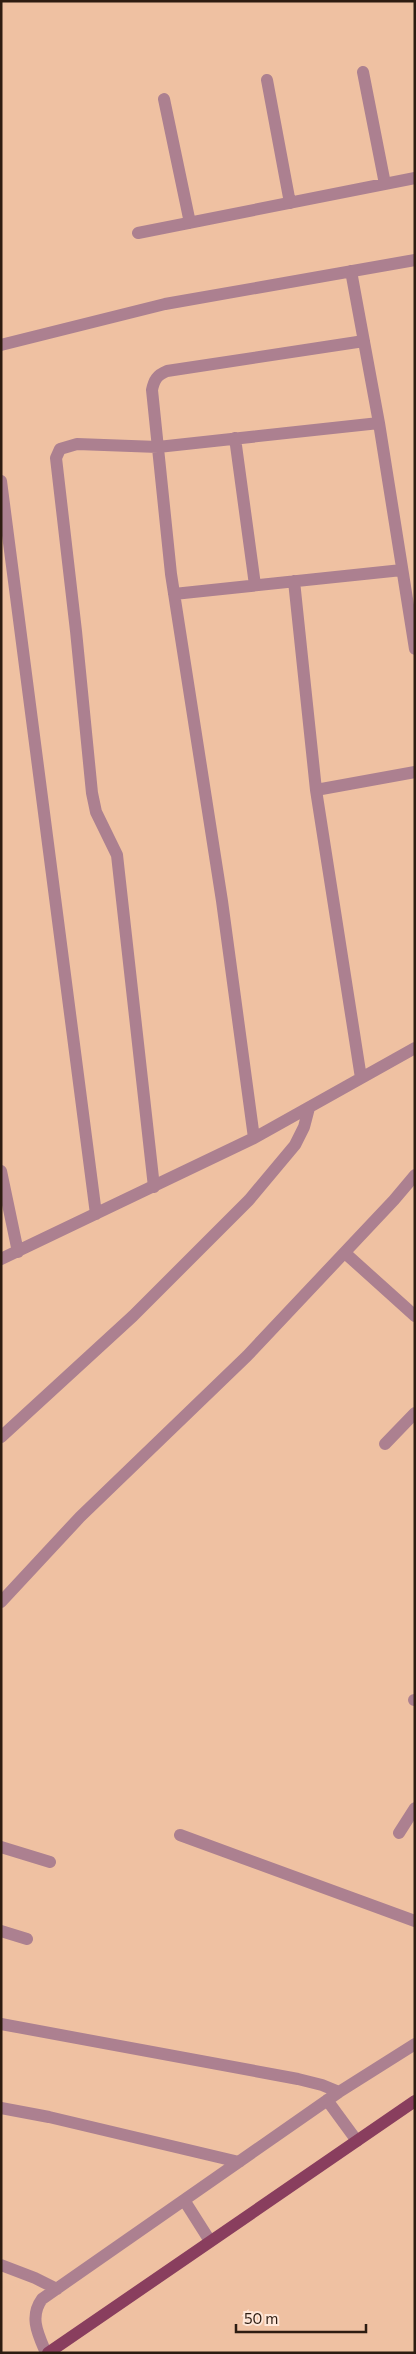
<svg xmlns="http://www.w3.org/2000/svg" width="416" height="2354" viewBox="0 0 416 2354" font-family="Commissioner,sans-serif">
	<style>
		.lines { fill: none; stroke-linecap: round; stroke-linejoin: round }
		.minor { stroke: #ac8090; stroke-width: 12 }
		.major { stroke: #893e5e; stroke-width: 12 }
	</style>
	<rect width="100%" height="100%" fill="#efc1a2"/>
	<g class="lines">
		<path class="minor" d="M363,72L385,184
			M267,80L290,203
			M164,99L190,223
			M138,233L415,178
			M351,271L379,423L415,649
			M1,345L165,304L415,260
			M235,438L255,585
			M1,481L96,1214
			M294,581L316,790L361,1078
			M174,594L402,570
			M316,790L415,772
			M254,1138L222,901L171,574L152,390C154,380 157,375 167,371L364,341
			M1,1171L18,1252
			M154,1187L117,855L96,812L92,793L76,631L56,458L60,449L77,444L158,447L379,423
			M345,1253L415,1316
			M1,1259L254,1138L415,1048
			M1,1437L133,1316L249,1200L295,1145L304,1127L309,1108
			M385,1444L415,1413
			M1,1602L80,1517L247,1356L394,1200L415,1175
			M414,1700H415
			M399,1833L415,1808
			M180,1835L415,1921
			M1,1847L50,1862
			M1,1931L27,1939
			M1,2024L298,2079L322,2085L339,2092
			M327,2100L357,2141
			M1,2108L49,2117L239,2162
			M184,2200L210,2241
			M1,2265L35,2278L57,2289
			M46,2353C38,2334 29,2317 42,2299L339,2092L415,2044"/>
		<path class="major" d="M48,2353L415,2101"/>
	</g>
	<rect width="416" height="2354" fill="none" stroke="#2d1c11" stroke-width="5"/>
	<path d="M236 2324v8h130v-8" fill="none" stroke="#2d1c11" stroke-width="2.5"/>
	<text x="244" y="2324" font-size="15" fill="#2d1c11" stroke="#ffe7d8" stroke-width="4" paint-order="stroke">50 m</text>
</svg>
